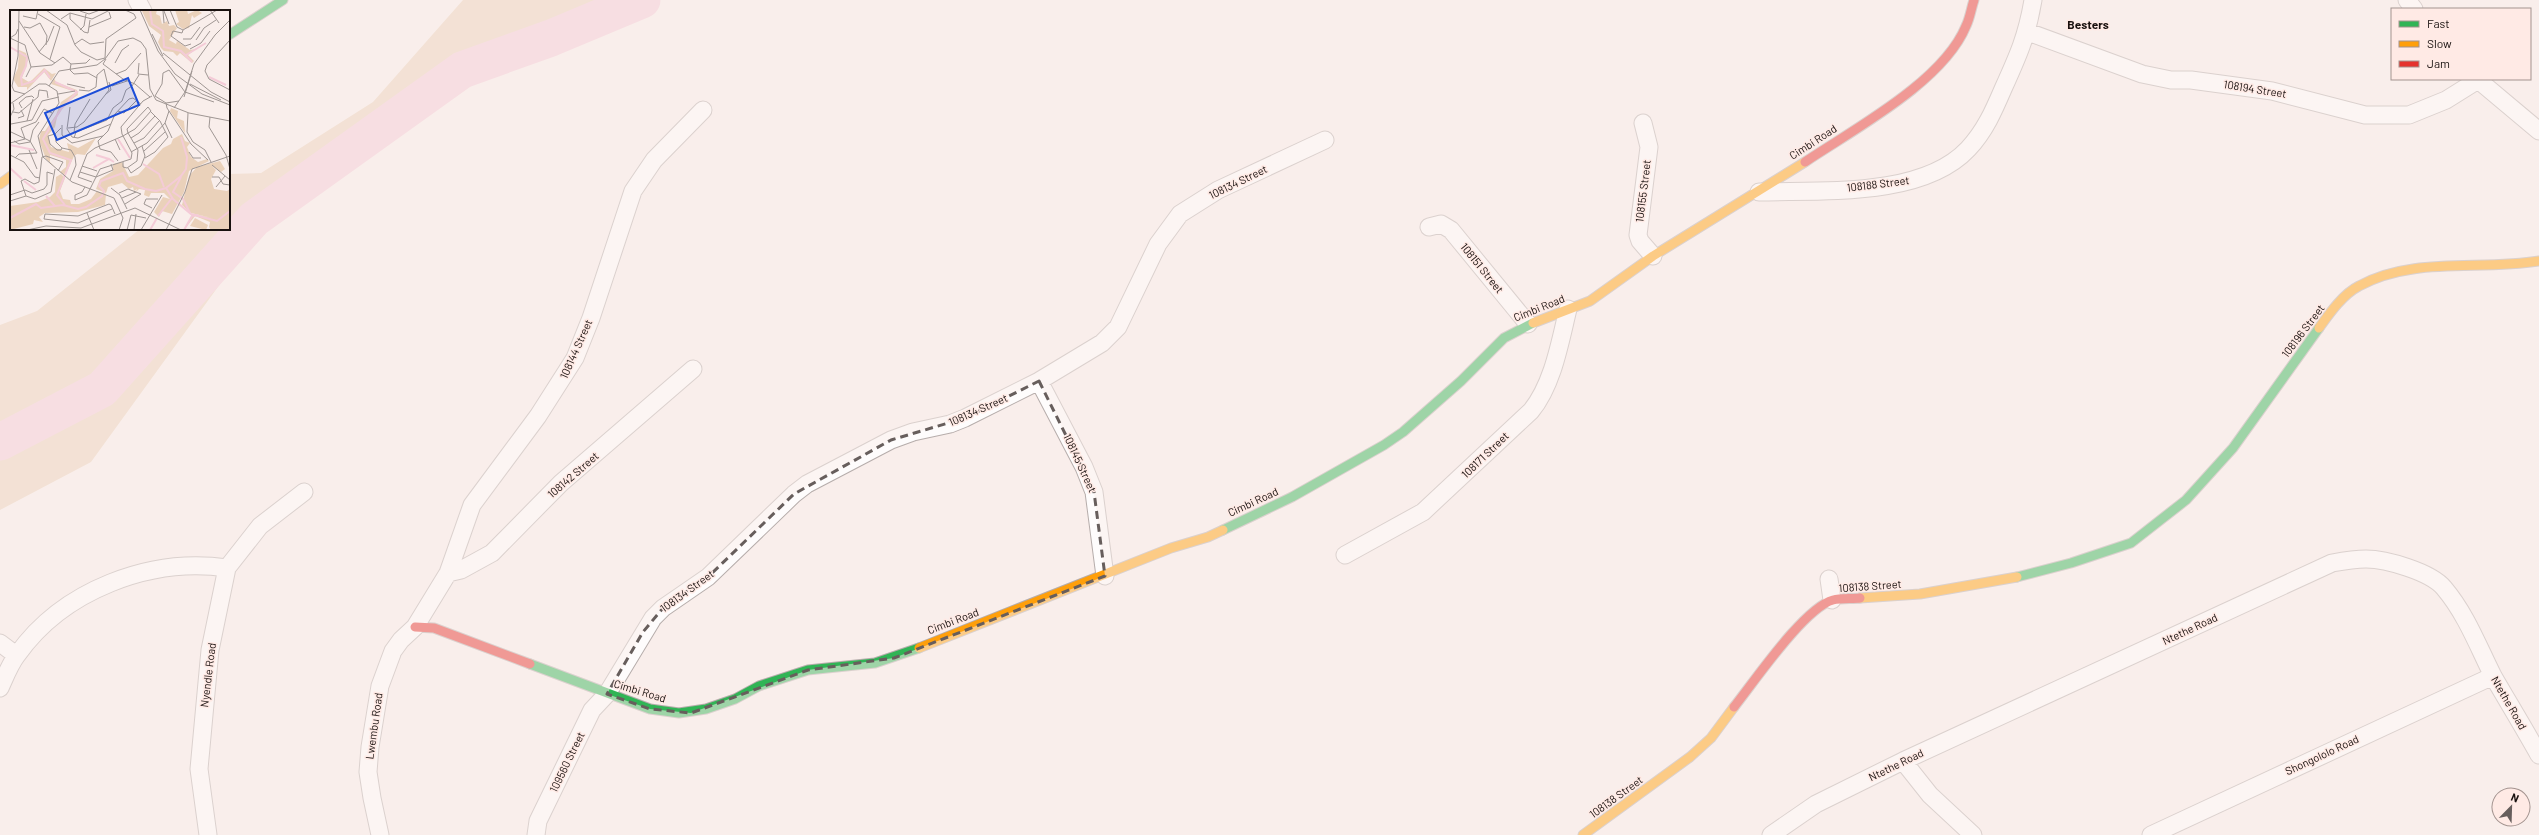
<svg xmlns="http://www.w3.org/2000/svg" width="2539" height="835" viewBox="0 0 2539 835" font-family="Barlow,sans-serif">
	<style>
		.green { fill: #ead1ba }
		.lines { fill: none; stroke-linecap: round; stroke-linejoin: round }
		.river { stroke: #f4cbd7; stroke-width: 37 }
		.street-casing { stroke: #b6adab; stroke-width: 19 }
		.fast-casing { stroke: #b6adab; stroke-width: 11 }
		.slow-casing { stroke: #b6adab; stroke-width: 11 }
		.jam-casing { stroke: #b6adab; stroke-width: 11 }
		.street { stroke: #fefcfc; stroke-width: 17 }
		.fast { stroke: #30b455; stroke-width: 9 }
		.slow { stroke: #ff9f0a; stroke-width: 9 }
		.jam { stroke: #e5322d; stroke-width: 9 }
		.marked { fill: none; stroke: #675e5c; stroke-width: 3; stroke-dasharray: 8 5; stroke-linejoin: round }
		.labels { text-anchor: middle; stroke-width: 3; stroke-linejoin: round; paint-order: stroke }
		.street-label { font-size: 11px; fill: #19110f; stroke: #ffeae5 }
		.neighbourhood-label { font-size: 12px; font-weight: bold; fill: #19110f; stroke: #ffeae5 }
		.inset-river { fill: none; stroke: #f4cbd7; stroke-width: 2 }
		.inset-road { fill: none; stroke: #9f9693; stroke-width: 1 }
		.view { fill: #1d4ed8; fill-opacity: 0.15; stroke: #1d4ed8; stroke-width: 2 }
		.inset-edge { fill: none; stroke: #19110f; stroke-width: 2 }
	</style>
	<rect width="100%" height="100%" fill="#f9eeeb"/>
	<path class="green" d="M463,0H596L257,233L91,462L0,510V325L37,311L140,229H229V174L261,173L373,102Z"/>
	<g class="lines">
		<path class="river" d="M0,442L102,389L254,219L462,70L551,38L642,0"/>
		<defs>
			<path id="street" d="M137,0L143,11
				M2407,0L2414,9
				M2028,32L2142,74L2171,80H2191L2272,91L2365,115H2409L2446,100L2478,80
				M2477,79L2539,131
				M1643,123L1649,147L1638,235L1640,241L1653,256
				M1759,192C1821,190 1922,198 1968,149C1985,131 1994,110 2003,89C2018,56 2027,36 2033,0
				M1429,227L1441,224L1451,230L1528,324
				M1039,381L1084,467L1094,492L1105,576
				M1345,555L1423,512L1531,411C1553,384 1560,342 1568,309
				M448,573L461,570L492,553L561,483L693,369
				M1829,579L1832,600
				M0,643L16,655
				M0,688C5,677 10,664 17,655C63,590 150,557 227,568
				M1903,761L1930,795L1973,835
				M208,835L199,769L210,650L227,568L260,526L304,492
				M380,835L372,798L368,772L370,747L380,686L393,651L401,640L415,627L448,573L472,505L538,416L575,358L591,318L633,191L654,160L703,110
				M536,835L538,821L592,710L607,694L653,618L663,608L708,577L794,494L807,484L891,440L913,432L950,424L965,418L1039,381L1102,343L1118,327L1158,244L1180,214L1218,190L1325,140
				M1771,835L1816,804L1903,761L2332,563C2343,561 2354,559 2366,559C2386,559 2431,572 2444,588C2466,614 2478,646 2493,676C2508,702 2524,728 2539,755
				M2151,835L2493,676"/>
			<path id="fast" d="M229,35L283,0
				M1223,530L1292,497L1384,445L1403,432L1461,381L1504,338L1533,323
				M2017,577L2071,563L2131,543L2186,500L2233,448L2319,328
				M530,664L650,709L679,713L706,709L735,699L759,686L808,670L875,663L919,648"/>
			<path id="slow" d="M0,184L11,176
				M1533,323L1590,301L1653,256L1805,162
				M2319,328C2329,314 2343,294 2359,286C2413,256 2480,271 2539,261
				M1860,598L1920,594L2017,577
				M919,648L1171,548L1208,537L1223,530
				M1583,835L1690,757L1711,738L1734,707"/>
			<path id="jam" d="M1805,162C1854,129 1943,82 1966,26C1970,18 1971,9 1974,0
				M415,627L434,628L530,664
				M1734,707C1754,682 1804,608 1833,600C1841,598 1852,599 1860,598"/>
		</defs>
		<use href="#street" class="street-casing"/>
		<use href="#fast" class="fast-casing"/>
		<use href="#slow" class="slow-casing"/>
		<use href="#jam" class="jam-casing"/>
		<use href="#street" class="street"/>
		<use href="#fast" class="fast"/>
		<use href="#slow" class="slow"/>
		<use href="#jam" class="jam"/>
	</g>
	<path d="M0 0H2539V835H0ZM1039,381L1094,492L1105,576L894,658L808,670L691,713L650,709L607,694L643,632L663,608L708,577L794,494L891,440L965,418Z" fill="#f9eeeb" fill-opacity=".55" fill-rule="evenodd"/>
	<path class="marked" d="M1039,381L1094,492L1105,576L894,658L808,670L691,713L650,709L607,694L643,632L663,608L708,577L794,494L891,440L965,418Z"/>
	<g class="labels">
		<g class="street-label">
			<text transform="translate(2255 89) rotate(9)" y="4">108194 Street</text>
			<text transform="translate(1813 142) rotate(-33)" y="4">Cimbi Road</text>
			<text transform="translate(1238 182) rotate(-26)" y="4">108134 Street</text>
			<text transform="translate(1878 184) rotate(-7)" y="4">108188 Street</text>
			<text transform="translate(1643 191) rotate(-83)" y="4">108155 Street</text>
			<text transform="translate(1482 268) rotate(51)" y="4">108151 Street</text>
			<text transform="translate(1539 308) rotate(-22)" y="4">Cimbi Road</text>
			<text transform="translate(2303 331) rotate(-53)" y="4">108196 Street</text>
			<text transform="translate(576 349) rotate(-66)" y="4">108144 Street</text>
			<text transform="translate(978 410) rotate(-24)" y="4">108134 Street</text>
			<text transform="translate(1485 455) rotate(-44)" y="4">108171 Street</text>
			<text transform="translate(1080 463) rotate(65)" y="4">108145 Street</text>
			<text transform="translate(573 475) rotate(-41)" y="4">108142 Street</text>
			<text transform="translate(1253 502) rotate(-25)" y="4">Cimbi Road</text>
			<text transform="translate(1870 586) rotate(-4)" y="4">108138 Street</text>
			<text transform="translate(687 591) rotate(-36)" y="4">108134 Street</text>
			<text transform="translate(953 621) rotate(-21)" y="4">Cimbi Road</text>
			<text transform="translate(2190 629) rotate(-25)" y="4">Ntethe Road</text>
			<text transform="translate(208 675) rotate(-83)" y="4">Nyendle Road</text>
			<text transform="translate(640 691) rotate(17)" y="4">Cimbi Road</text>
			<text transform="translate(2509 703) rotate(60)" y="4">Ntethe Road</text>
			<text transform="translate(374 726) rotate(-82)" y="4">Lwembu Road</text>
			<text transform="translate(2322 755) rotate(-25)" y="4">Shongololo Road</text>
			<text transform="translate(567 762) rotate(-64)" y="4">109560 Street</text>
			<text transform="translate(1896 765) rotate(-26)" y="4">Ntethe Road</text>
			<text transform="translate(1616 797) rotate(-36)" y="4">108138 Street</text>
		</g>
		<g class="neighbourhood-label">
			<text x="2088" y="29">Besters</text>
		</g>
	</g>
	<g transform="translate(10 10)">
		<rect width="220" height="220" fill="#f9eeeb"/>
		<path d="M165,0H177L178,4L187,0L192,3L184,8L182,5L179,18L173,19L166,14L169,12ZM9,40L16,43L18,50L12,68L19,72L22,70L34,58L42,64L46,63L41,71L34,62L17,80V77H8L3,69L8,58ZM44,68L46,72L67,80L68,85L56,93L47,107L45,117L38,125L41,137L59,142L57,133L68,138L86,128L75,145L67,144L64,146L55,166L50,162L56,157V150L40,145V152L48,160L36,149L29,130L31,121H35L46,105L51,92L66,82L41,74ZM161,98L168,101L167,108L174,111L175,123L160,101ZM172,124L175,131L180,133L177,137L181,147L188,152L197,149L199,151L179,161L174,182L162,204L152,201L149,207L144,202L153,187L160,189L154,183H141L139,187L134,185L135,180L129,179L126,182L127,179L124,181L123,177L119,179L112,173L98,177L96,183L86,179L90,169L103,161V154L112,152L119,167L128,165L153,138L161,134L163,129ZM210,151L215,159L211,162L202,156L206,160L201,169L204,179L217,181L220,179V220H201L199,217L200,212L185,206L174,220L183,204L202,208L181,203L172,195L179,166L187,157ZM51,164L55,168L50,181L53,189L60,190L61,194H69L81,189L87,181L96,184L95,195L68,202L35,203L29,207L33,212L24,210L23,214L0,220V196L28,192L40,187L45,182L46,167ZM185,208L198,215L196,220L180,216Z" fill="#ead1ba"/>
		<path d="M147,0L146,4L150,6L152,14L157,11L159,16L164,15L167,18L159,30L166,34L167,31L180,40L186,39L178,45L184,51L182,53L170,43L167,46L163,42L154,41L151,38L148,32L151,25L139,16L132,1Z" fill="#e9d0ba"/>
		<path class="inset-river" d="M140,0L142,14L153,21L154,37L171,41L182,52M0,37L17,47L16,56L11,67L12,75L24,71L35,60L40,68M176,45L196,33M199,67L216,75M45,72L67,82L51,99L33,129L40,143L61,150L47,185L55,195M108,129L120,148M0,135L24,140M86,145L99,149M133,154L149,164L154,177M0,158L12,169M83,158L99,149L104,152M171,167L163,182L173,189L180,203M14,171L26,180M156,178L171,166L176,159L177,147L171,127M36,186L45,196M148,206L162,188M0,208L26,194L31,198L53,195L68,199L76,197L92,186L94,181L89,176L91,171L113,163L117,171L135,179L146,181L156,178L163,189L181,204L207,211L220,201M140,220L147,208M174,220L182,206L188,205"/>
		<path class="inset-road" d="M9,0L8,46L2,76L4,81L15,84M36,0L57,15L65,35L71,42L87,50L95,48M130,0L148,41L165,64L192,84L220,95M160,0L167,17L173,20L207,0M200,0L209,13M70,1L79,4L90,0M153,1L154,13M154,1L159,14M60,3V9L74,22L78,23L80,10M28,4L50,17M13,6L26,9L28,0M51,9L60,3L82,9L100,0M9,11L30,43L45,53M14,17L20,18L30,13L37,26L36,35M79,17L101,8L99,2M70,20L74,16L76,4M173,20L172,23L163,21L161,26L175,36L181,34M142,24L153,46M0,28L15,35L21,57M0,28L6,24L8,19M173,29H181L190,17M186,30L194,18L206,10M220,30L197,55L195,61L199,69L220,80M65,34L72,29L80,34L94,32M180,39L191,33L200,21M29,42L38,31L44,16M153,43L201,82L220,92M95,48L96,29L126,8L124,4L115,0M40,49L50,17M80,49L76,53L61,54L60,60L64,64L78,63L87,68M96,49L93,54L113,69L125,74L140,87M105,53L112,40L119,35M129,53L128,64L138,65M159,60L153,63L152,74L145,86L156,93L157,98L181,134L198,150M159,60L175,82L204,92M106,64L116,60L131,43M16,67L21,57L42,55L53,47L61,54M57,74L75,78M180,74L211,90M39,76L49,61L87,55L95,49L108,31L123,28L131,32L136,39L140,79L146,90L179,103L220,111M102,76L117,71M69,80L79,81L86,77L87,65L94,59M48,84L65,81M96,84L101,80L99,72M174,87L182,61M156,93L169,91M0,94L29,74H36L47,81L49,93L28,126L33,147L62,172L104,188L113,208L109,220M60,97L57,119L62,127L68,128L101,114M12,98L9,93L16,87L22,86L24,88M164,98L175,82L184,54L205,25L220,10M108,101L114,103L126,91M3,102L9,103L28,87L29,80L37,81L38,88M178,103L177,122L183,132L195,140L201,152M0,107L4,99L3,93M200,107L199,117L216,145L220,159M8,108L14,106L11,100M0,109V125M17,111L23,89M155,113L162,128M155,113L159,101M1,114L22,110L32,91L49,87M52,115V125L62,133L93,126M51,118L45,124L46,132L52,138L61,140L65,147L66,155L60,170M58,118L67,117L74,112L99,80L94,59M1,122L20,131L27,143M64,123L65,114L80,89M45,124L38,126L40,134L47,140H51L52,138M64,128L66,122L97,110L103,98L112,91L116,80L122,76L129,65M121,128L129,123L145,106M105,129L110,140M4,131L9,134L20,132L23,120L29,112M0,133L15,129L11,118L26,112L34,99L42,103M124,133L134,128L149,111M19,140L27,159M134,141L155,122M121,142L137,133L155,113M179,142L183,148H191M0,145L14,152L25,167L30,168M5,148L9,144L27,143M135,148L145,142L158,127L150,111L141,102M108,151L101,142L90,139L88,131L98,121L105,104L119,89L123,88L131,94M202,155L220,170M72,156L87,161M118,158L121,163L131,156L135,146L132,136M45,159L41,182L25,189L16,186L11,171L15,169L24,174L29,172L32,147L36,146L53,152L48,161M70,162L86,167L103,160L101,154M202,167H209L213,174L220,175M82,172L68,167L77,144L85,138L113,126L118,123L125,119L141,101L138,97L117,119L118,123L128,140L127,151L117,158L113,157V152M75,177L72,182L65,185V190L77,185L90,159L121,149L122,143L112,124L111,117L133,91L142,86M206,177L215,166M101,178L110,185L117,199M109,183L118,179L131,184L115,194M0,185L15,180L22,183L34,179L37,175V162L43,164M112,188L126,182M0,191L16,186M142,198L134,194L136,189H148M102,199L68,213L34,209L35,204L68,206L99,194L101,195L105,204M77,203L84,220M17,220L36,216L71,218L125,198L171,220M117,220L121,205L136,208M124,220L126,204M131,220L152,185M156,220L175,182L182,159L220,146"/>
		<path class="view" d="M118,68L129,95L47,130L35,103Z"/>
		<rect width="220" height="220" class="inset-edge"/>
	</g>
	<rect x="2391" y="8" width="140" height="72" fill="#ffeae5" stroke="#a3938f"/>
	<rect x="2399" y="21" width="20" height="6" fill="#30b455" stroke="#a3938f"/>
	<text x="2427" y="28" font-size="12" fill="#19110f">Fast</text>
	<rect x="2399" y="41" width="20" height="6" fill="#ff9f0a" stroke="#a3938f"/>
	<text x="2427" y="48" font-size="12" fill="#19110f">Slow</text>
	<rect x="2399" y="61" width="20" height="6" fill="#e5322d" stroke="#a3938f"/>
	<text x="2427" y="68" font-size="12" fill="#19110f">Jam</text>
	<g transform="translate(2511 807) rotate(23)"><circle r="19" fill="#ffeae5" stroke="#a3938f"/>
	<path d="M0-3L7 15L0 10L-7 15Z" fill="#675e5c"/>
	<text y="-6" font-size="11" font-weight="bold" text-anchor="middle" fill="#19110f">N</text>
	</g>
</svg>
